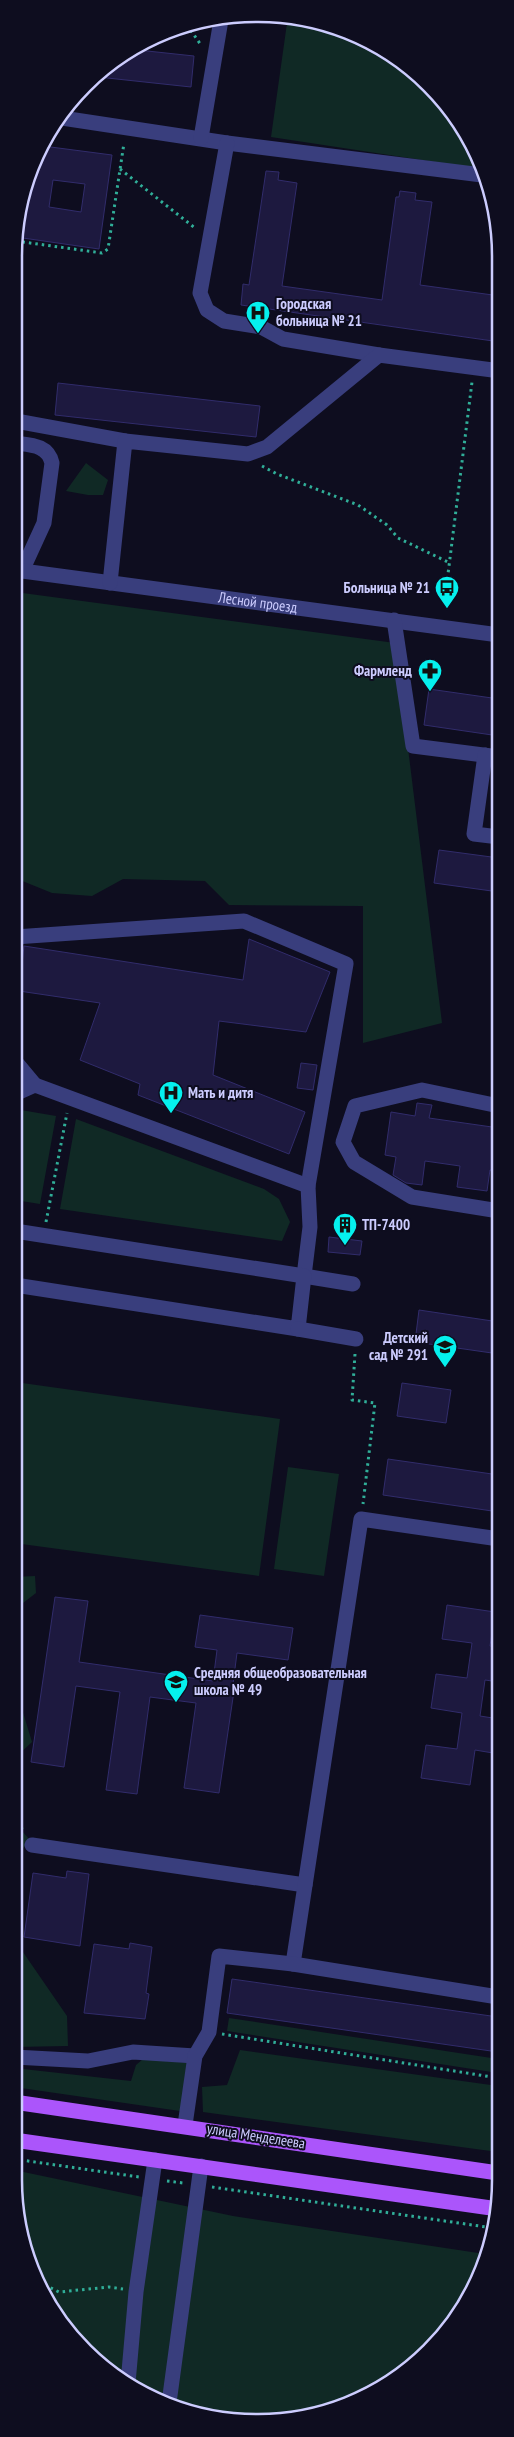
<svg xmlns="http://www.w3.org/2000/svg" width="514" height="2437" viewBox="0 0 514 2437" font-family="'PT Sans Narrow',sans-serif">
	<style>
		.green { fill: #102925 }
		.building { fill: #1d193f; stroke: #312c6b; fill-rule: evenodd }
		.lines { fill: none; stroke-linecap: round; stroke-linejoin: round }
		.path { stroke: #30ae98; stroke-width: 3; stroke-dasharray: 2.5 4; stroke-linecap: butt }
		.minor { stroke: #393e7d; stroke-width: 15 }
		.major { stroke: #ab55fb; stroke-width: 15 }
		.labels { text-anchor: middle; stroke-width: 4; stroke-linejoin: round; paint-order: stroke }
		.poi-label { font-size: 15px; font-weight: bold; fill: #ccccfe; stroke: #0e0d1f; text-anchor: start }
		.street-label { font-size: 15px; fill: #ccccfe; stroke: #0e0d1f }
		.rim { fill: none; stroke: #ccccfe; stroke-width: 2.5 }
	</style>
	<rect width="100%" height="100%" fill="#0e0d1f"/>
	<path class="green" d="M288,16L365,39L429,85L475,150L481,169L271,137Z
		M86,463L108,480L103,495H88L66,491Z
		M15,592L395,643L442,1023L363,1043V906L229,905L205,881L123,879L92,896L52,893L15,878Z
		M15,1109L56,1116L40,1204L15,1200Z
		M76,1119L264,1189L279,1199L290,1222L282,1241L60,1209Z
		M15,1382L280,1419L259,1576L14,1543Z
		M288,1467L339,1474L324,1576L274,1569Z
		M35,1576L36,1593L14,1610V1577Z
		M14,1683L32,1742L14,1759Z
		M14,1822L30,1840L14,1859Z
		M14,1939L67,2016L68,2046L14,2047Z
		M229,2018L498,2059V2073L227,2031Z
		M240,2050L498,2086V2152L203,2112L202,2087L227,2085Z
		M143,2059L189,2063L180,2111L14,2087V2068L131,2081L136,2065Z
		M14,2170L233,2216L485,2254L475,2288L417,2363L335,2410L241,2423L150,2398L85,2352L32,2273L14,2180Z"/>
	<path class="building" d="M138,50L194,56L191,87L98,77L109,64Z
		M43,146L112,155L99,249L16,237V226ZM53,180L85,184L81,212L49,207Z
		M266,171L279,172L278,180L297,183L282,286L382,300L396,197H399L400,191L416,193L415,200L432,202L420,285L500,296V342L241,305L243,284L249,285Z
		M58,383L260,406L256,437L55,415Z
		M429,689L499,699V736L424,725Z
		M439,850L499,858V892L434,883Z
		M249,939L330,972L306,1032L219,1021L213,1075L305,1112L289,1154L138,1095L140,1084L80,1060L100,1003L19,991L24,946L243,980Z
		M301,1063L317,1065L313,1090L297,1088Z
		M417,1103L432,1105L429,1118L499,1128V1171L490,1170L487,1191L457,1187L460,1166L425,1161L422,1185L406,1183L393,1175L396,1157L385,1155L391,1112L415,1116Z
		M329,1237L362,1241L360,1255L328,1252Z
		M419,1310L499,1322V1354L415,1342Z
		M402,1383L451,1390L446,1423L397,1416Z
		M388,1459L499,1475V1512L383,1495Z
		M55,1597L88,1601L79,1662L213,1681L217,1650L195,1647L200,1615L293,1628L288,1660L237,1653L233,1684H235L219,1793L184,1788L196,1703L150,1697L137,1794L106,1790L120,1692L76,1686L64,1767L31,1762Z
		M447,1605L495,1612L490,1646L499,1647V1682L485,1680L480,1716L499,1719V1754L475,1750L470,1785L421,1778L426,1745L457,1749L462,1713L431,1708L436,1674L467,1678L472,1643L442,1639Z
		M67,1871L89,1874L80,1946L24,1937L33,1873L66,1878Z
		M130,1943L152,1947L146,1993L149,1994L145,2019L84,2013L94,1944L129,1949Z
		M232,1979L498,2017V2052L227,2013Z"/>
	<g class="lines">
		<path class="path" d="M187,25L201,45
			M120,169L195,228
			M16,241L102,253L108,249L124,143
			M262,466L277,474L358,505L387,525L398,538L450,563
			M445,598L472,382
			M46,1222L67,1113
			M355,1354L352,1400L375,1403L363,1504
			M14,1816L24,1832
			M222,2034L498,2078
			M14,2159L139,2177
			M167,2181L183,2183
			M212,2187L493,2228
			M39,2282L59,2292L109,2287L123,2289
			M408,2368L419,2361"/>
		<g class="minor">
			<path d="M62,118L227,143L482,175"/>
			<path d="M201,138L221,20"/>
			<path d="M227,143L200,293L207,310L224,321L261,327L283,339L379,355"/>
			<path d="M16,421L125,441"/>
			<path d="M16,443C31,445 48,445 52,463L44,523L22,571"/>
			<path id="s1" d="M15,570L499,635"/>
			<path d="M110,583L125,441L248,454L267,447L379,355L500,371"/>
			<path d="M394,620L413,746L499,757"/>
			<path d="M485,755L474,834L499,837"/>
			<path d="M15,937L244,921L346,964L308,1186"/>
			<path d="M15,1061L35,1085"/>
			<path d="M15,1094L35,1085L308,1186L310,1227L304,1276L353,1284"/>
			<path d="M499,1211L412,1197L354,1162L343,1142L355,1106L422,1090L499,1106"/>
			<path d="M15,1285L298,1329L304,1276L15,1231"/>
			<path d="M298,1329L356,1339"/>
			<path d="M32,1845L305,1885"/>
			<path d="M293,1964L361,1519L499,1539"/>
			<path d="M14,2057L88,2061L133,2052L195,2056"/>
			<path d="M185,2125L195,2056L209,2032L219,1956L293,1964L498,1997"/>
			<path d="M128,2383L136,2292L155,2160"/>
			<path d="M169,2403L201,2166"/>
		</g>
		<path class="major" d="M14,2102L498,2173
			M14,2140L498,2209"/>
	</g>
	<defs>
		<symbol id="hospital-pin" viewBox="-11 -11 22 30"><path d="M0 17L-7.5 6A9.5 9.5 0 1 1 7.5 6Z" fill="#05f0ee" stroke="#0e0d1f"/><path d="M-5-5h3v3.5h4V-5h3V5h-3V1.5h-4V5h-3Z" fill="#111"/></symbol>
		<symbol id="bus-pin" viewBox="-11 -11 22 30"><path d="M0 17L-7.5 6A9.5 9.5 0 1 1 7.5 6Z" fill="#05f0ee" stroke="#0e0d1f"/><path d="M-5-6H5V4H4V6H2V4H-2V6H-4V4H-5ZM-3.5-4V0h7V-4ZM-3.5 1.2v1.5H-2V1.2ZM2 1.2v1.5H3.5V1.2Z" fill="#111"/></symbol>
		<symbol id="pharmacy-pin" viewBox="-11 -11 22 30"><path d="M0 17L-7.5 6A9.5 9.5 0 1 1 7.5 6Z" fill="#05f0ee" stroke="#0e0d1f"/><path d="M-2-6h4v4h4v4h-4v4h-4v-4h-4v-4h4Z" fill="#111"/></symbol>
		<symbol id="building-pin" viewBox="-11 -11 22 30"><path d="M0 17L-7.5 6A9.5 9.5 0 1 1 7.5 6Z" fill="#05f0ee" stroke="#0e0d1f"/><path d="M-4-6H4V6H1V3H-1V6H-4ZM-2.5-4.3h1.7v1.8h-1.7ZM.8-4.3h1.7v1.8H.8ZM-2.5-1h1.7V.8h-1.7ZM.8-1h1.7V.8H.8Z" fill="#111"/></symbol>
		<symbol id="school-pin" viewBox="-11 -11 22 30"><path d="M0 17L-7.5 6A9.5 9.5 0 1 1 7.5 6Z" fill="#05f0ee" stroke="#0e0d1f"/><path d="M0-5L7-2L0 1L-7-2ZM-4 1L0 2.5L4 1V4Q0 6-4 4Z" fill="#111"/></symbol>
	</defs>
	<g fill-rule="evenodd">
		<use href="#hospital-pin" x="244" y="299" width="28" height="38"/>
		<use href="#bus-pin" x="433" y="574" width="28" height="38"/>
		<use href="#pharmacy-pin" x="416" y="657" width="28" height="38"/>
		<use href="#hospital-pin" x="157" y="1079" width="28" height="38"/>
		<use href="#building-pin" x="331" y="1211" width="28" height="38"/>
		<use href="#school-pin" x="431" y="1333" width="28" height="38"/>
		<use href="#school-pin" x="162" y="1668" width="28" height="38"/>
	</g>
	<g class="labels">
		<g class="poi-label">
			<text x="276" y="309">Городская<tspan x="276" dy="17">больница № 21</tspan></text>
			<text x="430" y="593" text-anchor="end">Больница № 21</text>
			<text x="412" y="676" text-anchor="end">Фармленд</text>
			<text x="188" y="1098">Мать и дитя</text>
			<text x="362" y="1230">ТП-7400</text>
			<text x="428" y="1343" text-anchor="end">Детский<tspan x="428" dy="17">сад № 291</tspan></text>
			<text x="194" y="1678">Средняя общеобразовательная<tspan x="194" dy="17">школа № 49</tspan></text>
		</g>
		<g class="street-label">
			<text dy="5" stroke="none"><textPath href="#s1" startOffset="245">Лесной проезд</textPath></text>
			<text transform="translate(256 2136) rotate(9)" y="5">улица Менделеева</text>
		</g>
	</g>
	<path d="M0 0H514V2437H0ZM256 22H258A234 234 0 0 1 492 256V2180A234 234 0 0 1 258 2414H256A234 234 0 0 1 22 2180V256A234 234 0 0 1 256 22Z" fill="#0e0d1f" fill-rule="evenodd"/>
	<path class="rim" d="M256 22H258A234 234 0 0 1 492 256V2180A234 234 0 0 1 258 2414H256A234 234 0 0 1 22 2180V256A234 234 0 0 1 256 22Z"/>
</svg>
